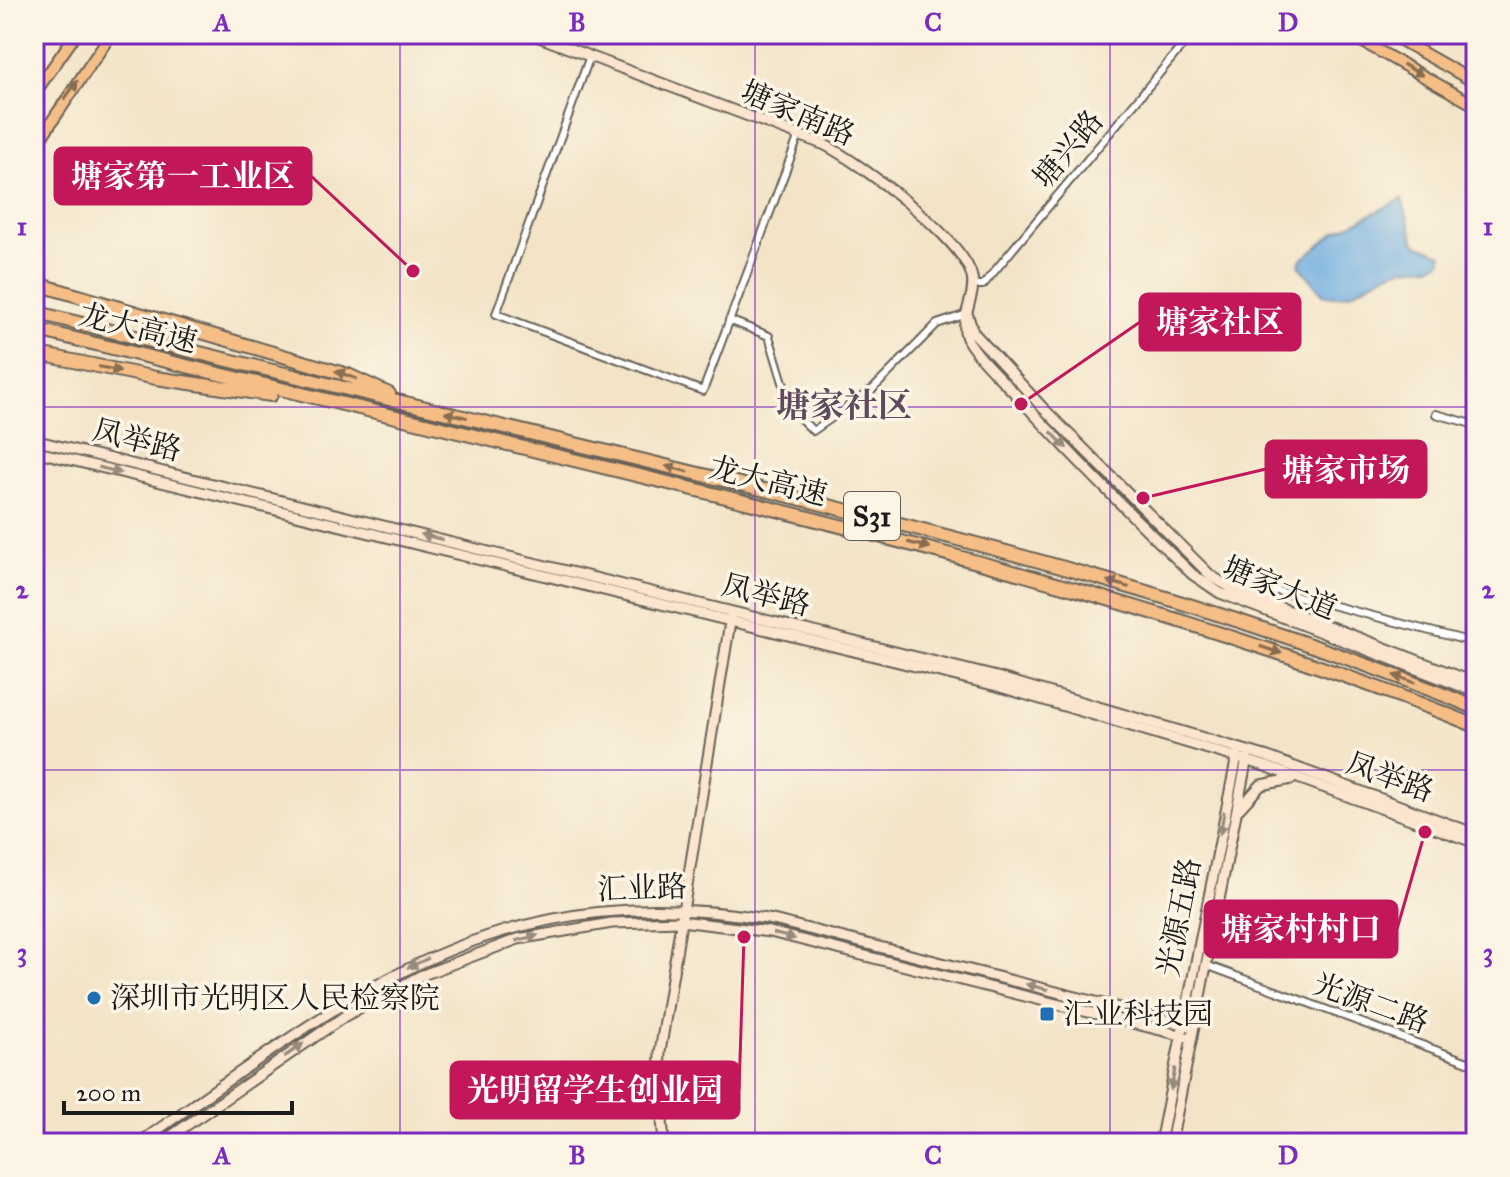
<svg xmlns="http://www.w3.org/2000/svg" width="1510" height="1177" viewBox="0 0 1510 1177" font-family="'IM FELL Great Primer','Noto Serif SC',serif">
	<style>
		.water { fill: #6cace0; stroke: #44647e; stroke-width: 2 }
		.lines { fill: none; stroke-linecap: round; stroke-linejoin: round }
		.street-casing { stroke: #676258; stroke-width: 10 }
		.secondary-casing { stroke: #676258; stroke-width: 13 }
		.primary-casing { stroke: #676258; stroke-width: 14 }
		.highway-casing { stroke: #676258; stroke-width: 16 }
		.street { stroke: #fff; stroke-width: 6 }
		.secondary { stroke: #fbe5cf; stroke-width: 9 }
		.primary { stroke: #f5be86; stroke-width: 10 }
		.highway { stroke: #f5be86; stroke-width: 12 }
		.oneway { fill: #886d51 }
		.oneway2 { fill: #978b7e }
		.grid { fill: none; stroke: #7b2cbf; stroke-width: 2; stroke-opacity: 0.55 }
		.poi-dot { fill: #1f6fb2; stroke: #fcf5e5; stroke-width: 3 }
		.labels { text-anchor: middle; stroke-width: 7; stroke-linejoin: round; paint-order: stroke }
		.shield { fill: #fcf5e5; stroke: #5f5d58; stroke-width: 2 }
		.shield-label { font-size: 28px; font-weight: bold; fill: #1c1c1c }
		.street-label { font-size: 30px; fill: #1c1c1c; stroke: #fcf5e5 }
		.poi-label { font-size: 30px; fill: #1c1c1c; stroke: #fcf5e5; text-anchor: start }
		.quarter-label { font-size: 34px; font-weight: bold; fill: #604b5e; stroke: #fcf5e5 }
		.leader { fill: none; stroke: #c2185b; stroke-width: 3 }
		.callout-dot { fill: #c2185b; stroke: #fcf5e5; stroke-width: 3 }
		.callout { fill: #c2185b; stroke: #c2185b; stroke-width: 3 }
		.callout-label { font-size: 32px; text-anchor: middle; font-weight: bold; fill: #fff }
		.neatline { fill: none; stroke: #7b2cbf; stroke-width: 3 }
		.grid-label { font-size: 26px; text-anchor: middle; font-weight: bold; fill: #7b2cbf }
	</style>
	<rect width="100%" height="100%" fill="#fcf5e5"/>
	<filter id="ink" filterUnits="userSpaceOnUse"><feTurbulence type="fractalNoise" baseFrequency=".0125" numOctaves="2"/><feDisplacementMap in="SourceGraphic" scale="16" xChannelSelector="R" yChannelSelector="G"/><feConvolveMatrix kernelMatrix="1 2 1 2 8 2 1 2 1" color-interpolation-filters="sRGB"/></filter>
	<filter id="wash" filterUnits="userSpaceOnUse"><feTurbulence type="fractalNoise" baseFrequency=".006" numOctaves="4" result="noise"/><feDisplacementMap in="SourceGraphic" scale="32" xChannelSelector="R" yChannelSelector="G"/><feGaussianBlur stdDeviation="1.8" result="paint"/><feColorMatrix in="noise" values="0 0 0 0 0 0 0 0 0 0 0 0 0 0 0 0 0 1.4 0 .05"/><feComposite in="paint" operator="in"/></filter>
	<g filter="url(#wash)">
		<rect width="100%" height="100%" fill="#f3e4c8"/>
		<path class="water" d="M1402,199L1415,243L1442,254V261C1429,270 1415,265 1400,269C1374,275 1352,302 1324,295L1299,265L1301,260L1335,232Z"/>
	</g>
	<g filter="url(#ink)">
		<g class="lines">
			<defs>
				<path id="street" d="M590,56L496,314L703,391L799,135
					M973,285H983L1192,34
					M729,320L769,336L791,409L813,431L873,389L937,324L967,314
					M1436,414L1476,425
					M1269,603L1274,590L1476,643
					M1206,965L1476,1065"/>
				<path id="secondary" d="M531,34L825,145C860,163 964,239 972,277C977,298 956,322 969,342C982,363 1005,382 1021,400C1076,460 1134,518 1192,574L1220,593L1476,692
					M968,316L973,332L1042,407L1211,576L1235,590L1476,683
					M34,440L997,677L1268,757L1476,834
					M34,451L997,686L1265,766L1476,843
					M1239,809L1261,785L1292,779
					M139,1143C352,994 496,872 773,920L1194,1027
					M161,1143L345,1016L420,976L518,939L612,923L681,921L770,932L1192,1038
					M664,1143L659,1086L660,1052L731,616
					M1160,1143L1238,751
					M1171,1143L1247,758"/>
				<path id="primary" d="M1349,34L1476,106
					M1390,34L1476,83
					M34,94L76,34
					M34,148L111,34"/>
				<path id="highway" d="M34,283L348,375L389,394
					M34,312C265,370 497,425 728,481C982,543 1235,608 1476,708
					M34,329C251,383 468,435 685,487C953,553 1220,622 1476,726
					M34,353L156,378L271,395"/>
			</defs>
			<use href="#street" class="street-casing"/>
			<use href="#secondary" class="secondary-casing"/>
			<use href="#primary" class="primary-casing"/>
			<use href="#highway" class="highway-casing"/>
			<use href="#street" class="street"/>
			<use href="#secondary" class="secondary"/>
			<use href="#primary" class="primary"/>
			<use href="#highway" class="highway"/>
		</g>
		<defs><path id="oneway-solid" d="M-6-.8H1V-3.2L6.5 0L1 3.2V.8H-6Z" transform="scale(2)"/></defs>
		<g class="oneway">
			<use href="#oneway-solid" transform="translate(1413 70) rotate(30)"/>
			<use href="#oneway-solid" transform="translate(71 90) rotate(-54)"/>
			<use href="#oneway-solid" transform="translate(110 369) rotate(12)"/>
			<use href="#oneway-solid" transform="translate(346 375) rotate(-160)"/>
			<use href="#oneway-solid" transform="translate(456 415) rotate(-167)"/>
			<use href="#oneway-solid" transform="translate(677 469) rotate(-166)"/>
			<use href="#oneway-solid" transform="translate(919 545) rotate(14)"/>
			<use href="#oneway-solid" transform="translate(1118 584) rotate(-163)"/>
			<use href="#oneway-solid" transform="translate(1271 650) rotate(18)"/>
			<use href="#oneway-solid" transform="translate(1404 679) rotate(-160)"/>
		</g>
		<g class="oneway2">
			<use href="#oneway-solid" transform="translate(1059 440) rotate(46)"/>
			<use href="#oneway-solid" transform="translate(110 470) rotate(14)"/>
			<use href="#oneway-solid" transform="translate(432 537) rotate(-166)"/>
			<use href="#oneway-solid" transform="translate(1222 823) rotate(101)"/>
			<use href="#oneway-solid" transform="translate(784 936) rotate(14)"/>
			<use href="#oneway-solid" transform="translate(527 938) rotate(-14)"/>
			<use href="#oneway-solid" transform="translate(418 963) rotate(155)"/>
			<use href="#oneway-solid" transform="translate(1037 987) rotate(-166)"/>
			<use href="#oneway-solid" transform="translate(294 1050) rotate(-35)"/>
			<use href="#oneway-solid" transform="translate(1173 1079) rotate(101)"/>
		</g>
	</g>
	<path class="grid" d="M400,34V1143M755,34V1143M1110,34V1143M34,407H1476M34,770H1476"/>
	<g class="poi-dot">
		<circle cx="94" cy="998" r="8"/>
		<rect x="1039" y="1006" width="16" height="16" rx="4"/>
	</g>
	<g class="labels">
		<rect class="shield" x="844" y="492" width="56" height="48" rx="6"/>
		<g class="shield-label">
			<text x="872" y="526">S31</text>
		</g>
		<g class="street-label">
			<text transform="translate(798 113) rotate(23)" y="10">塘家南路</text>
			<text transform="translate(1068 149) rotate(-50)" y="10">塘兴路</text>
			<text transform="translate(138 328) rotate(14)" y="10">龙大高速</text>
			<text transform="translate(137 440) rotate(14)" y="10">凤举路</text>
			<text transform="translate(768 481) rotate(14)" y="10">龙大高速</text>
			<text transform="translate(1280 588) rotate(22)" y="10">塘家大道</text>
			<text transform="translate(766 595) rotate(14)" y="10">凤举路</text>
			<text transform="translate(1390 777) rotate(20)" y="10">凤举路</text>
			<text transform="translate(642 888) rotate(-2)" y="10">汇业路</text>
			<text transform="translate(1179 917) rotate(-79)" y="10">光源五路</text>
			<text transform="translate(1371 1003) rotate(20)" y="10">光源二路</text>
		</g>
		<g class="poi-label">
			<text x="110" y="1008">深圳市光明区人民检察院</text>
			<text x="1063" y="1024">汇业科技园</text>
		</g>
		<g class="quarter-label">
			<text x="844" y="417">塘家社区</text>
		</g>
	</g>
	<path class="leader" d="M413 271L311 176M1021 404L1140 322M1143 498L1266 469M1425 832L1397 929M744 937L739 1090"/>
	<g class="callout-dot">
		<circle cx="413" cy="271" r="8"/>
		<circle cx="1021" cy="404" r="8"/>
		<circle cx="1143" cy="498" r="8"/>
		<circle cx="1425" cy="832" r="8"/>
		<circle cx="744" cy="937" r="8"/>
	</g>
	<g class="callout">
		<rect x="55" y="148" width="256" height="56" rx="8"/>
		<rect x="1140" y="294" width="160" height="56" rx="8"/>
		<rect x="1266" y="441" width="160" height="56" rx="8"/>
		<rect x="1205" y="901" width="192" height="56" rx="8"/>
		<rect x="451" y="1062" width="288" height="56" rx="8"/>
	</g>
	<g class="callout-label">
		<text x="183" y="187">塘家第一工业区</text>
		<text x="1220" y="333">塘家社区</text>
		<text x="1346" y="481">塘家市场</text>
		<text x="1301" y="940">塘家村村口</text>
		<text x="595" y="1101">光明留学生创业园</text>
	</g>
	<rect width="1510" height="1177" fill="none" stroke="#fcf5e5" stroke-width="88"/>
	<path d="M64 1101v12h228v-12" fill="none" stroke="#1c1c1c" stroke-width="4"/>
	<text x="76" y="1101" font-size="24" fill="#1c1c1c" stroke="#fcf5e5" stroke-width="6" paint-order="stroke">200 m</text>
	<rect x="44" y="44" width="1422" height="1089" class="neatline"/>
	<g class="grid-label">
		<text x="222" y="31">A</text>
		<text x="577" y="31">B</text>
		<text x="933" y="31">C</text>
		<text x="1288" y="31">D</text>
		<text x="22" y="235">1</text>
		<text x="1488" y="235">1</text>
		<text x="22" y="598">2</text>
		<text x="1488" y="598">2</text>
		<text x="22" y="961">3</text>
		<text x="1488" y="961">3</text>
		<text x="222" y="1164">A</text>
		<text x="577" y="1164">B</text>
		<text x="933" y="1164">C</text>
		<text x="1288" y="1164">D</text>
	</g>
</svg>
